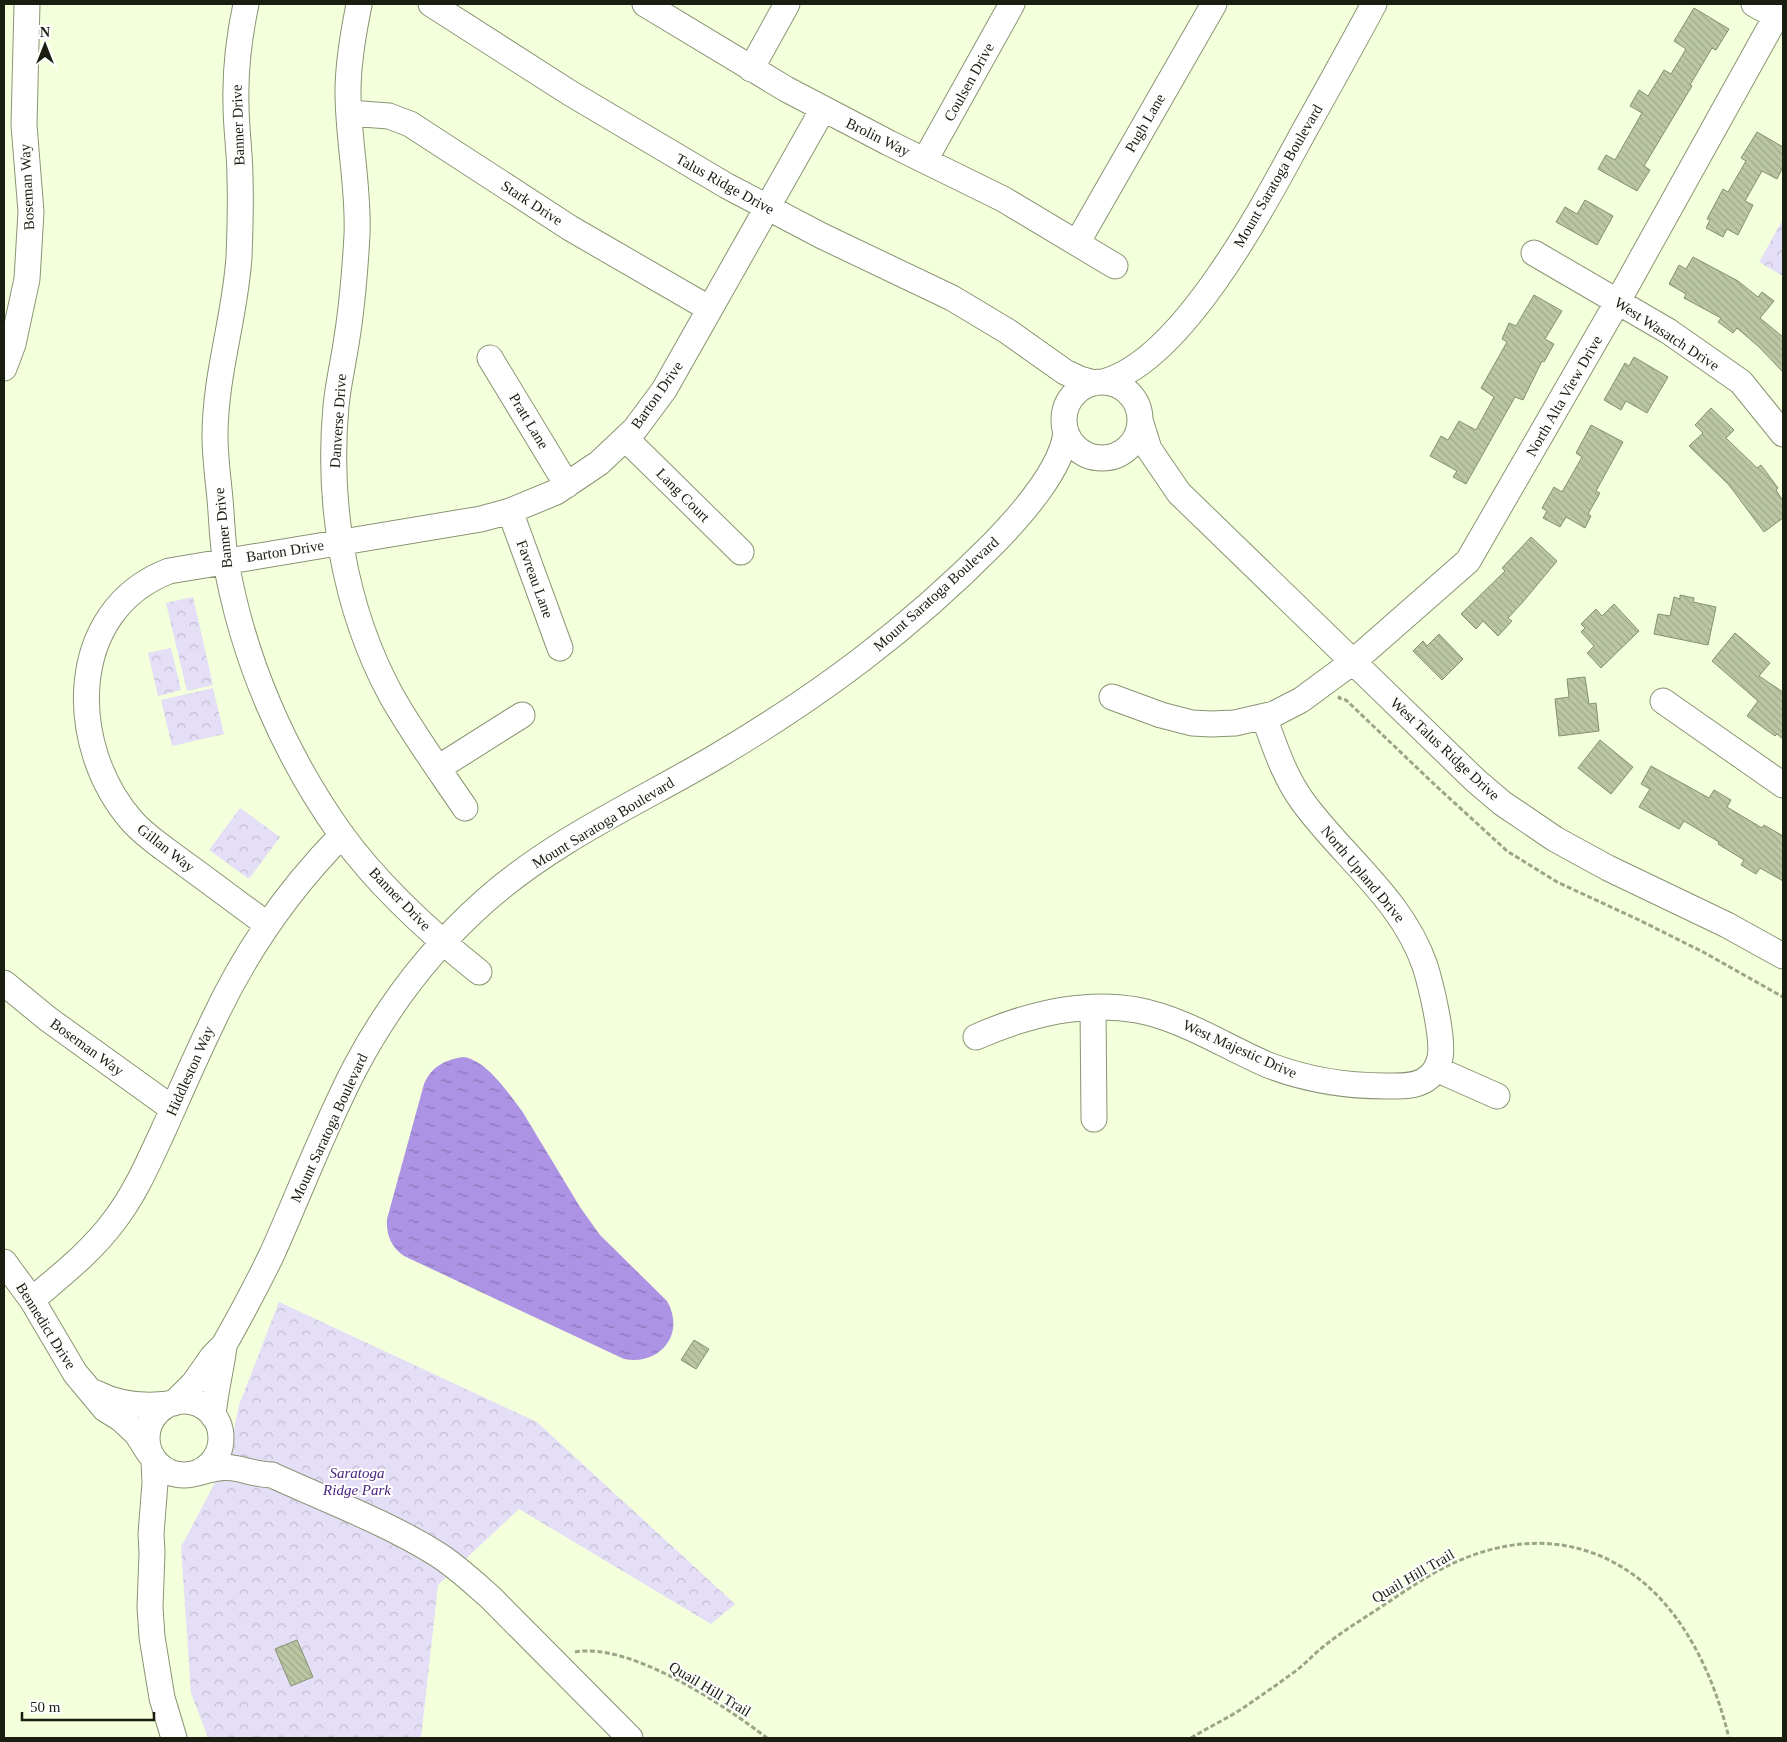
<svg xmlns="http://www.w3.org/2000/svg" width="1787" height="1742" viewBox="0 0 1787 1742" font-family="Georgia,serif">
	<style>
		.park { fill: url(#park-crowns) }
		.water { fill: url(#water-ripples) }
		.building { fill: url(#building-back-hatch); stroke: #869070 }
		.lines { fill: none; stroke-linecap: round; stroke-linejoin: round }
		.minor-casing { stroke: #8a9474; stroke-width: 27 }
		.path { stroke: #9ca48a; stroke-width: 3; stroke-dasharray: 5 2.5; stroke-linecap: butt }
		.minor { stroke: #fff; stroke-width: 25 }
		.labels { text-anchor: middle; stroke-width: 4; stroke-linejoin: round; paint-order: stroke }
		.street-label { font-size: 15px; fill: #1a1e11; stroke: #fff }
		.park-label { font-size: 15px; font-style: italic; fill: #4a2480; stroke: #fff }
	</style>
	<defs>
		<pattern id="park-crowns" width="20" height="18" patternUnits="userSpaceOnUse" patternTransform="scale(1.25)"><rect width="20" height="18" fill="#e4def6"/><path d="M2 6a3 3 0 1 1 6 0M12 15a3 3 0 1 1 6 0" fill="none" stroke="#c3bed2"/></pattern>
		<pattern id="water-ripples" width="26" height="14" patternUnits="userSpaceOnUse" patternTransform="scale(1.25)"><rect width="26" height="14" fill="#ac93e3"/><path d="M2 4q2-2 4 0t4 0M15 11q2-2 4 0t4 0" fill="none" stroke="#8b77b7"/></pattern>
		<pattern id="building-back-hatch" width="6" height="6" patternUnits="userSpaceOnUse" patternTransform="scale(1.25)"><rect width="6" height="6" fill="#bbc6a4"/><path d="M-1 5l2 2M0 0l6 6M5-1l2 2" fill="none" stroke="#a0aa8c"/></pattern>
	</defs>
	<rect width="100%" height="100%" fill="#f4ffdc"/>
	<path class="park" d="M1783,219V276L1759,262Z
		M193,597L213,685L187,691L166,603Z
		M171,648L181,690L158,696L148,653Z
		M213,688L224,734L172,746L161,700Z
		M240,808L280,837L249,879L209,850Z
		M279,1302L537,1422L735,1604L711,1624L519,1509L438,1585L421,1738H208L191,1693L181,1547L228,1458L239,1405Z"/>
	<path class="water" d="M463,1057C487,1060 508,1093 522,1111L580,1207L600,1235L667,1301C686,1334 660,1366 624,1359L404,1256C391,1247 386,1235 387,1219L424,1084C432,1066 445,1060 463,1057Z"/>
	<path class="building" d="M1694,8L1729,29L1716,50L1712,48L1690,85L1692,86L1644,166L1650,170L1637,191L1598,169L1606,155L1615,160L1642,113L1630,106L1639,90L1648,96L1664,70L1671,74L1686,49L1674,41Z
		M1757,132L1783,147V167L1777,179L1762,171L1745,201L1753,205L1738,235L1727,229L1723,237L1706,228L1710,220L1707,219L1723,189L1728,192L1746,161L1741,158Z
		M1585,200L1613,216L1597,245L1556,222L1565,207L1577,214Z
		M1693,257L1738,281L1758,297L1762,292L1774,301L1760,318L1783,337V372L1759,347L1737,328L1733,333L1718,322L1721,318L1684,298L1686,294L1669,284L1679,265L1686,269Z
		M1534,295L1562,311L1545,339L1554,344L1544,362L1542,361L1523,400L1515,397L1466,484L1453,477L1457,471L1430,456L1441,436L1448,440L1459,421L1476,430L1494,397L1481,388L1507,342L1502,339L1509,323L1516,326Z
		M1634,357L1668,377L1647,413L1626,401L1621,410L1604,400L1625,363L1629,366Z
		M1711,408L1734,430L1726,438L1757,468L1761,465L1778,488L1776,490L1783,501V518L1764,532L1729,485L1689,446L1703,433L1695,425Z
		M1591,425L1623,442L1596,491L1600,493L1588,514L1591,516L1585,528L1566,517L1560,527L1543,518L1547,511L1542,508L1554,487L1562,492L1582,457L1576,453Z
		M1531,537L1557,561L1522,603L1508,618L1512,621L1498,636L1483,621L1476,629L1461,614L1505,571L1502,568Z
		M1680,595L1694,598L1693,602L1716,607L1708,645L1654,634L1658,614L1670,616L1674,597L1680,599Z
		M1614,604L1639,631L1601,668L1587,653L1594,646L1581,632L1585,628L1581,624L1596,609L1602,616Z
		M1735,633L1770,663L1759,676L1783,692V739L1777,734L1775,736L1747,716L1758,701L1712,661Z
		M1439,634L1463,659L1442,680L1413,651L1423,641L1427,646Z
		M1585,677L1589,704L1596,703L1599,731L1559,736L1555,699L1569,697L1567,679Z
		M1600,740L1633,767L1611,794L1578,768Z
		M1651,766L1709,798L1714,790L1731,800L1727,807L1762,828L1764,825L1783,836V881L1760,868L1756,874L1741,865L1744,860L1718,844L1719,842L1684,821L1679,829L1639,807L1650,789L1641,784Z
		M694,1340L709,1349L696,1369L681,1360Z
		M297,1640L313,1677L291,1686L275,1649Z"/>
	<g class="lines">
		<defs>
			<path id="minor" d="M246,4C239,37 235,70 236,104C236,129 240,153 240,178C241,204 240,231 239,257C235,318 215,375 215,436C215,457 218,478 220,499C222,520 222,542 226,562C243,659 284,754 341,834C378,885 429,932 479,972
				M431,4L570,93L727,186L822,236L952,298L1007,331L1065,372L1080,379L1094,383
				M645,4L786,89L889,143L1003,199L1115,266
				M1754,4L1783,20
				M359,5C353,34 348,63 348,92C348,140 359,187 357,235C355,271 352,308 346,344C343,364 338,385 336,406C327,504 344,608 391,695C413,734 440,771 465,808
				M751,69L787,4
				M349,113L389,116L410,124L570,228L710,309
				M925,160L1012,4
				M1077,243L1214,4
				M1534,253L1668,331L1741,382L1783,434
				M490,358L567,485
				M4,368L13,344L27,279L31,212L24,125L27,4
				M1103,382C1183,361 1265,203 1303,133C1327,90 1351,47 1374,4
				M1064 420a38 38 0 1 1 76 0a38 38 0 1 1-76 0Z
				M1140,420L1149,449L1179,493L1475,780L1502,803L1555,839L1608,868L1727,925L1783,956
				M626,439L741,552
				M510,511L560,648
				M1112,697L1161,715L1192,723L1211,724L1235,723L1274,714L1301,700L1354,661L1468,561L1618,301L1783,4
				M1663,701L1783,785
				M438,768L522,715
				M268,925C240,905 213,884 185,864C167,850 147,838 132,821C67,747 65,611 169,571L481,519L510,511L556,492L599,463L635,429L664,390L823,109
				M4,983L48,1019L173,1109
				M1093,1008L1094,1119
				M976,1037C1026,1015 1082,1000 1137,1010C1184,1019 1224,1046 1268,1065C1307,1080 1345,1086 1386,1086C1399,1086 1414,1087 1425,1080C1433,1075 1438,1067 1440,1058C1444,1039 1431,985 1425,966C1402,899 1343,857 1303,802C1284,776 1275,747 1264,717
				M1436,1069L1497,1096
				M4,1262L32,1300L75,1373L105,1409L121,1419L137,1434L149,1453
				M32,1300C61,1275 91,1252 114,1221C135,1194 148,1163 163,1131C179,1095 195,1058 213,1021C245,952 289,889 342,835
				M96,1393C119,1405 144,1407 169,1404
				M147 1438a37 37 0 1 1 74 0a37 37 0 1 1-74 0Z
				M174,1403L194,1383L213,1356L224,1345C241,1315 257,1285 272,1254C300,1192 324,1127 356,1066C389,1004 433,947 486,900C554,840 637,803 714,758C819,696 908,630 994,543C1020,516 1062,470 1066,432
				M213,1416C215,1392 221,1370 224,1347
				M154,1461L155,1483L151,1534L152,1553L150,1607L152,1637L162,1698L174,1738
				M198,1473C210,1469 221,1466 233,1468C247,1470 258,1475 272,1475C326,1500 386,1522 437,1554C456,1566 473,1582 490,1597L630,1738"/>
		</defs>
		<use href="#minor" class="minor-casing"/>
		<path class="path" d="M1340,696L1339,698L1346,700L1435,785L1507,851L1557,882L1639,920L1705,953L1783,997
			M575,1652C630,1642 724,1705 767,1738
			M1191,1738C1207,1728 1224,1720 1240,1710C1258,1698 1275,1686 1293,1673C1304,1665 1313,1655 1324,1646C1344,1630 1366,1617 1387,1603C1402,1593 1418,1582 1434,1573C1498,1537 1569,1530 1631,1573C1684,1610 1714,1676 1729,1738"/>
		<use href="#minor" class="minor"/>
	</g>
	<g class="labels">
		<g class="street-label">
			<text transform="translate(969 82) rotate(-61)" y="5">Coulsen Drive</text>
			<text transform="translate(1145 123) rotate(-60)" y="5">Pugh Lane</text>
			<text transform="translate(238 125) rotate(-92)" y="5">Banner Drive</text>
			<text transform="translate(878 137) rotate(26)" y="5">Brolin Way</text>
			<text transform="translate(1278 176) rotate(-60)" y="5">Mount Saratoga Boulevard</text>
			<text transform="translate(725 184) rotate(29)" y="5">Talus Ridge Drive</text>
			<text transform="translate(27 187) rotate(-93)" y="5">Boseman Way</text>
			<text transform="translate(532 203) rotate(33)" y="5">Stark Drive</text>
			<text transform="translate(1667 334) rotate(33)" y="5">West Wasatch Drive</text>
			<text transform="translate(657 395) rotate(-55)" y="5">Barton Drive</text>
			<text transform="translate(1564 396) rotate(-60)" y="5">North Alta View Drive</text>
			<text transform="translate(338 421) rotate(-86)" y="5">Danverse Drive</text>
			<text transform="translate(529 421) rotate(59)" y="5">Pratt Lane</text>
			<text transform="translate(683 495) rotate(45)" y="5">Lang Court</text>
			<text transform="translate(223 528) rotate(-96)" y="5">Banner Drive</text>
			<text transform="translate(285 551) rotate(-9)" y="5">Barton Drive</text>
			<text transform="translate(535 579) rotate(70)" y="5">Favreau Lane</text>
			<text transform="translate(936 594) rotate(-42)" y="5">Mount Saratoga Boulevard</text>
			<text transform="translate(1445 749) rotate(43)" y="5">West Talus Ridge Drive</text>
			<text transform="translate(603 823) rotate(-31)" y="5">Mount Saratoga Boulevard</text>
			<text transform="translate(166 848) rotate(38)" y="5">Gillan Way</text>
			<text transform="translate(1363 874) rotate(50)" y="5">North Upland Drive</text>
			<text transform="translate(400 899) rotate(46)" y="5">Banner Drive</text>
			<text transform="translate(87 1047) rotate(36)" y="5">Boseman Way</text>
			<text transform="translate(1240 1049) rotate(24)" y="5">West Majestic Drive</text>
			<text transform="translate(190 1071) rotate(-66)" y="5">Hiddleston Way</text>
			<text transform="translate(329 1128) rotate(-65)" y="5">Mount Saratoga Boulevard</text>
			<text transform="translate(46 1326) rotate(58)" y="5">Bennedict Drive</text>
			<text transform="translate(1413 1576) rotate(-30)" y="5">Quail Hill Trail</text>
			<text transform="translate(710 1689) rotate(31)" y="5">Quail Hill Trail</text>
		</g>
		<g class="park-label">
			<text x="357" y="1478">Saratoga<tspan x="357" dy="17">Ridge Park</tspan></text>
		</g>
	</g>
	<rect width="1787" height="1742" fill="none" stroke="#1a1e11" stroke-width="10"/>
	<g transform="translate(45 45)" stroke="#ffffff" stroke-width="4" paint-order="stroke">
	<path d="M0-4L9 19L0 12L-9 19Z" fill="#1a1e11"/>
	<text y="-8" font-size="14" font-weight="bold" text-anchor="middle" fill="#1a1e11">N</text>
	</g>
	<path d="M22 1712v8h132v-8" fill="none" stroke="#1a1e11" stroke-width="2.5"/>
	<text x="30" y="1712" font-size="15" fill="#1a1e11" stroke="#ffffff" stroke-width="4" paint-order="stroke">50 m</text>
</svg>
